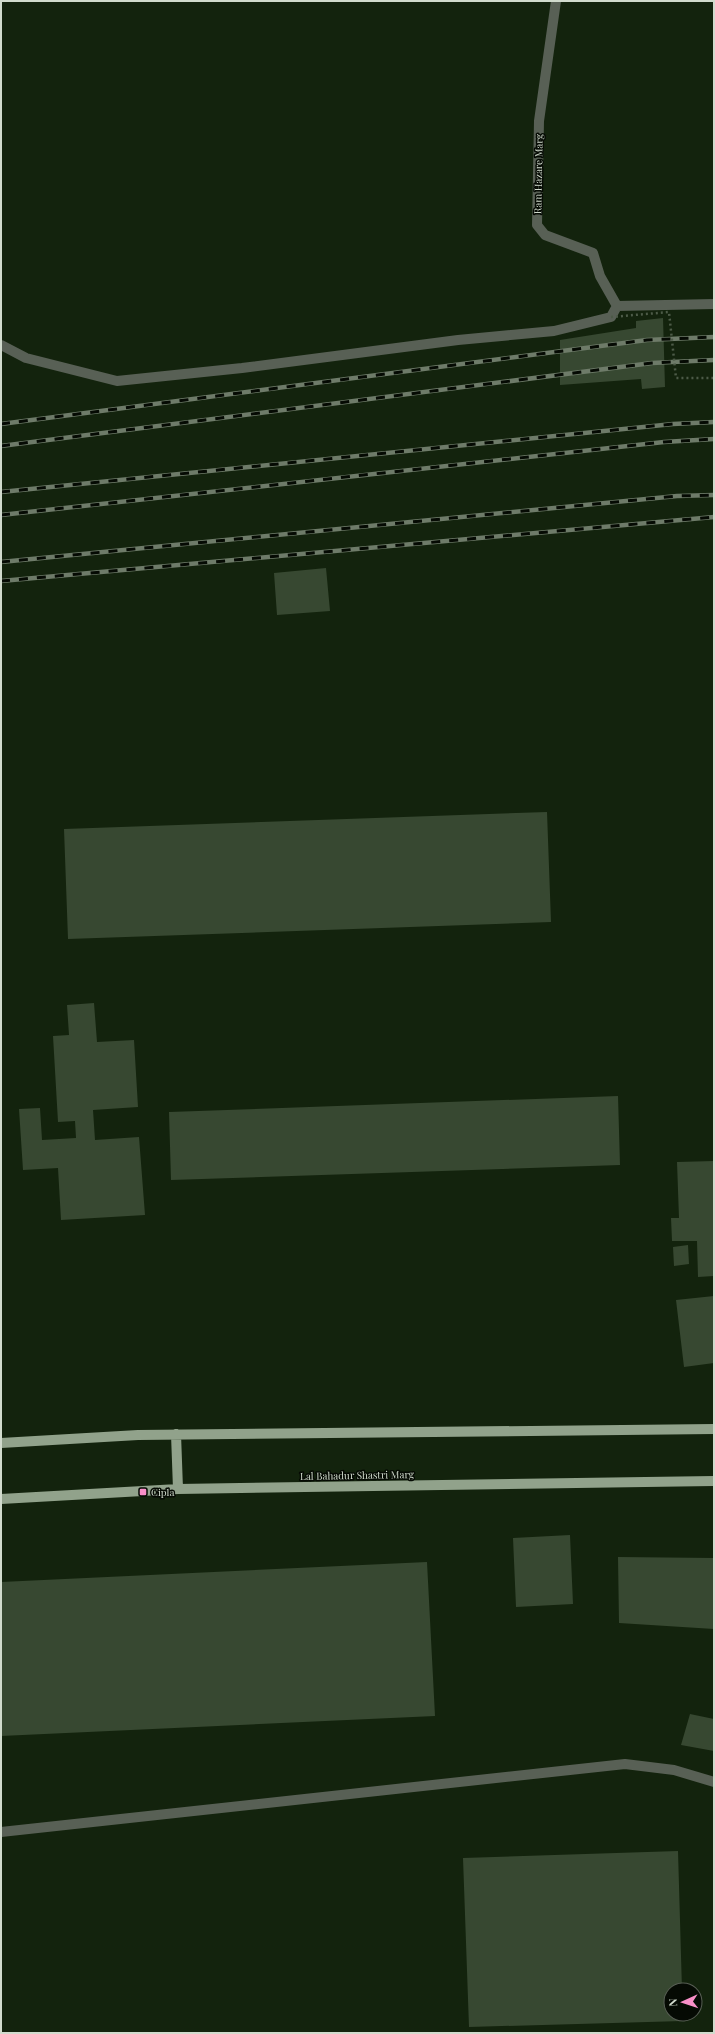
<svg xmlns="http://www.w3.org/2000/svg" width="715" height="2034" viewBox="0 0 715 2034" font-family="'Playfair Display',serif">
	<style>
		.building { fill: #374831 }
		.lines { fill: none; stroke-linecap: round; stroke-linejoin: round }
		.minor { stroke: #586055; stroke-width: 10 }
		.major { stroke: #91a28b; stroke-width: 10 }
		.rail-casing { stroke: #6e7b69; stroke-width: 4.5 }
		.rail { stroke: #050a03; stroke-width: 3; stroke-dasharray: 9; stroke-linecap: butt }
		.path-bridge { stroke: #4d5b48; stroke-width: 2.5; stroke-dasharray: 2 3; stroke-linecap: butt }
		.poi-dot { fill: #f98fc8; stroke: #050a03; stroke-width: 1.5 }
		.labels { text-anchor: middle; stroke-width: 3; stroke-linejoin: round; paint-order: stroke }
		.street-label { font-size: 10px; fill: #d1dbcd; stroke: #050a03 }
		.poi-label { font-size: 10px; fill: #d1dbcd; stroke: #050a03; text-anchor: start }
	</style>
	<rect width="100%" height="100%" fill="#13230d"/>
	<path class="building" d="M663,318L665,387L642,389L641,379L560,385V340L636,328V321Z
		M326,568L330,611L277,615L274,573Z
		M547,812L551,922L68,939L64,829Z
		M94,1003L97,1042L134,1040L138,1107L93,1110L95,1140L139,1137L145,1215L61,1220L58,1168L23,1170L19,1109L40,1108L42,1140L76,1138L75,1121L58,1122L53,1036L69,1035L67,1005Z
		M618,1096L620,1165L171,1180L169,1112Z
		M714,1161V1276L698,1277L697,1241H672L671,1218H679L677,1162Z
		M688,1245L689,1264L674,1266L673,1247Z
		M714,1296V1363L684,1367L676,1300Z
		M570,1535L573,1604L516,1607L513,1538Z
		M618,1557L714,1558V1629L619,1623Z
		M427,1562L435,1716L1,1736V1582Z
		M690,1714L714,1719V1751L681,1745Z
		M678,1851L682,1990H671V2014H683V2021L469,2027L463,1858Z"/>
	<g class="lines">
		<path class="minor" d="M556,1L539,121L537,225L545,235L593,253L600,276L617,306
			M617,306L714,304
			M1,345L26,358L117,381L242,368L458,340L554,331L611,317L617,306
			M1,1832L625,1764L674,1770L714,1782"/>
		<path class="major" d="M176,1434L178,1489
			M1,1443L138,1435L714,1429
			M1,1499L178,1489L714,1481"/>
		<defs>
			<path id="rail" d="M1,424L647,340L714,337
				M1,446L652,363L714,360
				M1,492L673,424L714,422
				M1,515L664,442L714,439
				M1,562L677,496L714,495
				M1,581L714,517"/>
		</defs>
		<use href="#rail" class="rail-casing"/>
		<use href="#rail" class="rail"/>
		<path class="path-bridge" d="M611,317L669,312L676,378H714"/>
	</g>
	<rect class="poi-dot" x="139" y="1488" width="8" height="8" rx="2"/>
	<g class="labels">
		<g class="street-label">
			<text transform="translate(538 174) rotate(-89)" y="4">Ram Hazare Marg</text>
			<text transform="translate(357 1475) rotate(-1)" y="4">Lal Bahadur Shastri Marg</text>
		</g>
		<g class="poi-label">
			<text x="151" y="1496">Cipla</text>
		</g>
	</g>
	<rect width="715" height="2034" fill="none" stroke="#d1dbcd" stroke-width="4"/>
	<g transform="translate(683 2002) rotate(267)"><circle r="19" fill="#050a03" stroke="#575e54"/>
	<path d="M0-3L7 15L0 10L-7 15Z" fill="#f98fc8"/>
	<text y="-6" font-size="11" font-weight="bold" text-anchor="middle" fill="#d1dbcd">N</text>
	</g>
</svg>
